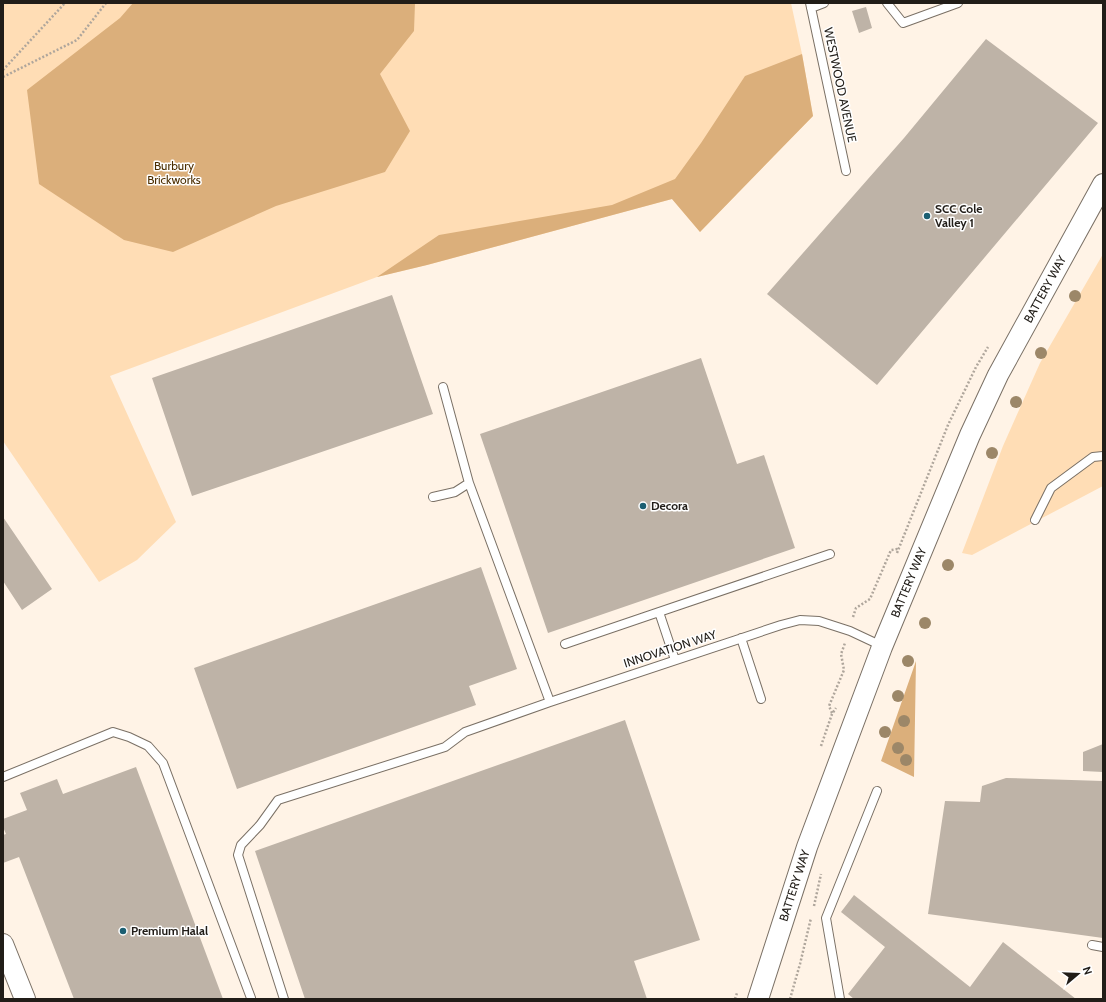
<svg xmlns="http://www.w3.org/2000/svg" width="1106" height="1002" viewBox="0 0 1106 1002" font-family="Cabin,sans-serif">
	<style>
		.green { fill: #ffddb5 }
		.forest { fill: #dbaf7b }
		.building { fill: #beb3a7 }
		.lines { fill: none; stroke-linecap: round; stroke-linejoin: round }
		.service-casing { stroke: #7a7065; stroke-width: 10 }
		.tertiary-casing { stroke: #7a7065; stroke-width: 22 }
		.path { stroke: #afa69c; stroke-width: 2.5; stroke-dasharray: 2 2; stroke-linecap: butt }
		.service { stroke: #fff; stroke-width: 8 }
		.tertiary { stroke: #fff; stroke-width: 20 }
		.tree { fill: #9c8768 }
		.poi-dot { fill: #1b5f72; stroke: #fff; stroke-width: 1.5 }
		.labels { text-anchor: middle; stroke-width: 3; stroke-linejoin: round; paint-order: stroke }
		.street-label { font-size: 12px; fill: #211d18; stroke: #fff }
		.park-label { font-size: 12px; fill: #4b2e01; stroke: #fff }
		.poi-label { font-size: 12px; font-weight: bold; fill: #211d18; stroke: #fff; text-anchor: start }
	</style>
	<rect width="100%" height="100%" fill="#fff3e6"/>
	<path class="green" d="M3,3H791L802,54L813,116L700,232L672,199L427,265L377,277L110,376L176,522L137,560L99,582L3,441Z
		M1103,254V486L972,555L962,553L1003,446L1040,363Z"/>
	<path class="forest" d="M133,3H415L414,31L380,74L410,131L385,172L276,206L173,252L124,240L39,184L27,90L120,18Z
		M802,54L813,116L700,232L672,199L427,265L377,277L439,235L612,205L675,179L701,143L745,76Z
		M916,661L914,777L881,761Z"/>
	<path class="building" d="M866,7L872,28L859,33L852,11Z
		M986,39L1098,123L877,385L767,294L904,138Z
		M392,295L433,414L192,496L152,378Z
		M701,358L737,464L764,455L795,548L548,633L480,434Z
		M3,517L52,589L22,610L3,581Z
		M481,567L517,669L469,686L476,705L237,789L194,668Z
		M625,720L700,940L634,961L647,999H305L255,851Z
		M1103,744V772L1083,771V752Z
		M136,767L223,999H74L19,857L3,863V835L6,834L3,827V819L27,810L20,793L57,779L63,794Z
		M1006,778L1103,781V938L928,914L945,801L980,802L982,786Z
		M854,895L970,987L1003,942L1076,999H854L848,994L885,947L841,912Z"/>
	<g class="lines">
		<defs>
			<path id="service" d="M810,3L846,171
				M887,3L903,23L958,3
				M811,8L824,3
				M443,387L469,483
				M433,497L455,492L469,483L550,702
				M1035,520L1051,488L1093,457L1103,456
				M741,638L761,699
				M565,644L659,612
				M675,660L659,612L830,554
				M3,777L113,732L129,737L148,746L163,763L251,998
				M1092,945L1103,947
				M284,999L238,855L241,845L260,825L278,800L445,747L465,732L550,702L781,625L800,620L819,621L850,631L882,646
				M840,999L826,918L877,791"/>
			<g id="tertiary">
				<path d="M3,944L25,999"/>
				<path id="s1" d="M758,999L807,847L882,647L970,435L998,375L1103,184"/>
			</g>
		</defs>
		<use href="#service" class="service-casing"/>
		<use href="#tertiary" class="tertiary-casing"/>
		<path class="path" d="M3,70L65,3
			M3,77L77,40L106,3
			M897,553L948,425L976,367L988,347
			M853,617L856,608L870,599L891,550L898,549
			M832,713L829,706L844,670L841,654L845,643
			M821,746L832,714L836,708
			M814,906L821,874
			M735,999L737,993
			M790,999L800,964L811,918"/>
		<use href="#service" class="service"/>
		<use href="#tertiary" class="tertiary"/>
	</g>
	<g class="tree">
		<circle cx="1075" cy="296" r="6"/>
		<circle cx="1041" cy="353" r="6"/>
		<circle cx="1016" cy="402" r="6"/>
		<circle cx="992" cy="453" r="6"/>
		<circle cx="948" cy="565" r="6"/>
		<circle cx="925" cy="623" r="6"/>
		<circle cx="908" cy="661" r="6"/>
		<circle cx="898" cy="696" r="6"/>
		<circle cx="904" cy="721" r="6"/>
		<circle cx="885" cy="732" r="6"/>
		<circle cx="898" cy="748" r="6"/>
		<circle cx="906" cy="760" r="6"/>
	</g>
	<g class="poi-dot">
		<circle cx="927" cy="216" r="4"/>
		<circle cx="643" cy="506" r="4"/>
		<circle cx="123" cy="931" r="4"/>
	</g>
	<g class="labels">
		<g class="street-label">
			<text transform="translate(840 85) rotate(78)" y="4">WESTWOOD AVENUE</text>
			<text dy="4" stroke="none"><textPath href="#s1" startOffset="767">BATTERY WAY</textPath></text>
			<text dy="4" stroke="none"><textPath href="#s1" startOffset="443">BATTERY WAY</textPath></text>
			<text transform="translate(670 649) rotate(-18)" y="4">INNOVATION WAY</text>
			<text dy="4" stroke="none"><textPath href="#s1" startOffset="119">BATTERY WAY</textPath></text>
		</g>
		<g class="park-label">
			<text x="174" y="170">Burbury<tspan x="174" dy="14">Brickworks</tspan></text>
		</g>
		<g class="poi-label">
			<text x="935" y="213">SCC Cole<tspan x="935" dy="14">Valley 1</tspan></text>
			<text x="651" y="510">Decora</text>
			<text x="131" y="935">Premium Halal</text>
		</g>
	</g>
	<rect width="1106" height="1002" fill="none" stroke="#211d18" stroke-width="8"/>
	<g transform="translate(1078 974) rotate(71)" stroke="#ffffff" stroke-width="3" paint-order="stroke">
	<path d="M0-3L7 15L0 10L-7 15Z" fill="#211d18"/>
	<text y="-6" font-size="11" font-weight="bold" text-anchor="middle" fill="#211d18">N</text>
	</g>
</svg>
